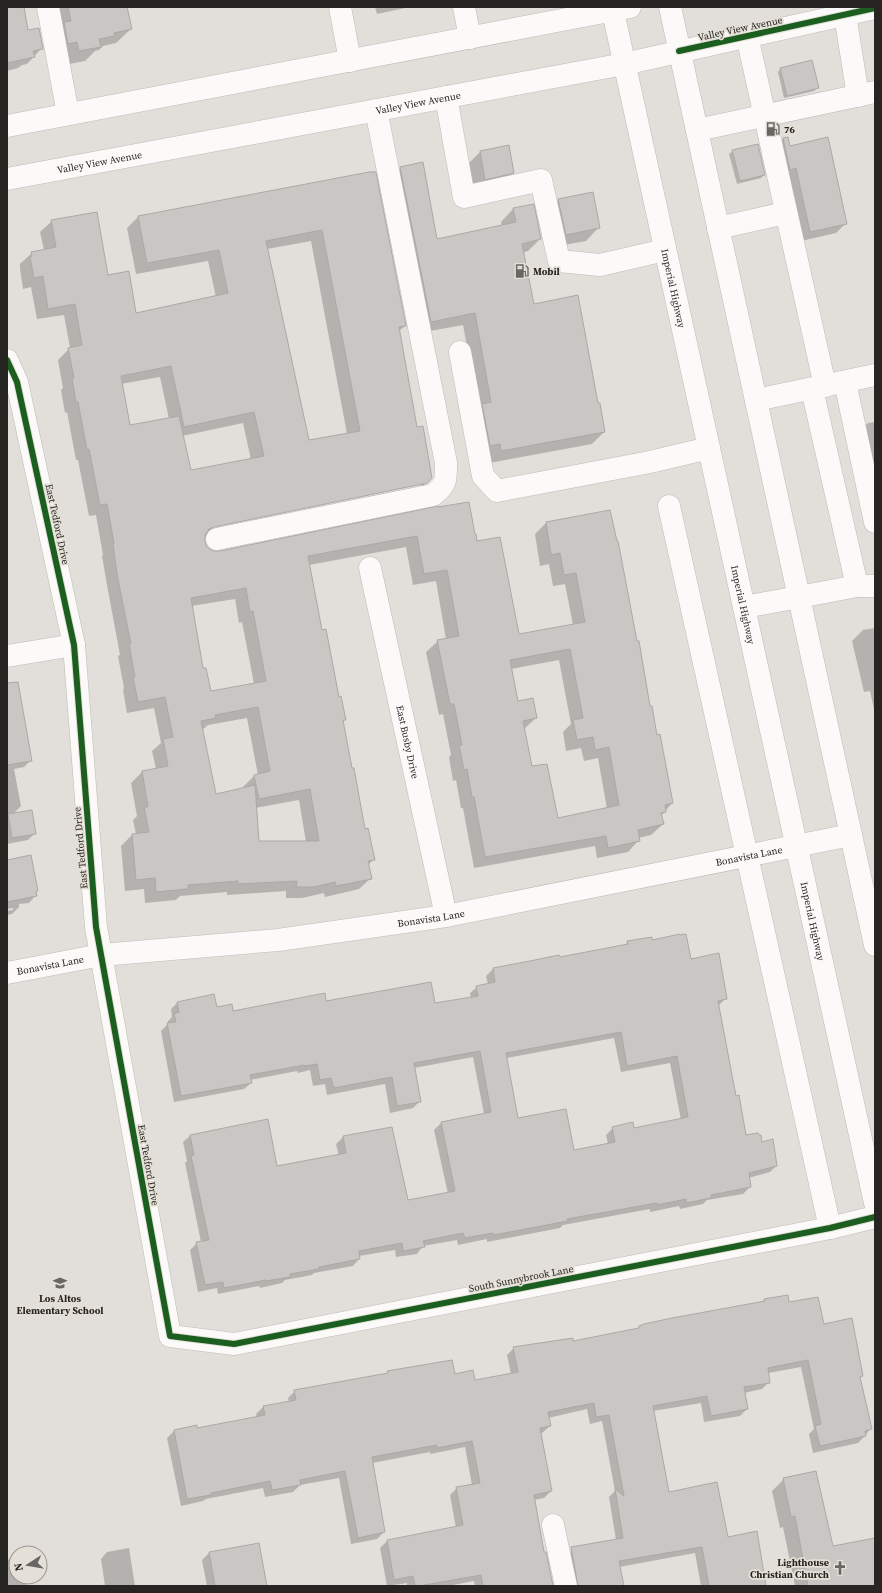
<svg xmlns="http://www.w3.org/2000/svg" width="882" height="1593" viewBox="0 0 882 1593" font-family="'Source Serif 4',serif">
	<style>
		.shadow { fill: #0003; fill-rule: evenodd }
		.building { fill: #c9c7c3; stroke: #aba9a5; fill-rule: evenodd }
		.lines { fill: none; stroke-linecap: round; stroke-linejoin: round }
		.minor-casing { stroke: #bdbbb7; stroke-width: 23 }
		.major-casing { stroke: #bdbbb7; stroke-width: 23 }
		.minor { stroke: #fbfaf9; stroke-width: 22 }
		.major { stroke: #fbfaf9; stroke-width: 22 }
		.cycleway-casing { stroke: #e5e0d7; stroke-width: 8 }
		.cycleway { stroke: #1b5e20; stroke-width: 6 }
		.labels { text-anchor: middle; stroke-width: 3.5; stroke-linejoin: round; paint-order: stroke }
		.street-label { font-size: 10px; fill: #272521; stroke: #e5e0d7 }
		.poi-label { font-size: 10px; font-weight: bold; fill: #272521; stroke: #e5e0d7; text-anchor: start }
	</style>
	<rect width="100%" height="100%" fill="#e2dfda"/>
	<path class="shadow" d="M51,7H126L131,29L116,43L103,46L99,50L95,51L85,61L64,65Z
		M375,7H410L377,14Z
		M7,14L28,31L42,48L27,64L22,65L18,68L7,71Z
		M781,68L818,87L814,91L784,98L778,72Z
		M787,138L790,147L846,223L836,233L801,241L773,149L783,139Z
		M508,146L513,173L500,186L472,192L467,165L480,152Z
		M733,151L764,175L761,178L737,184L729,154Z
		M401,168L436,240L502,226L501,222L513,209L533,205L540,239L528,251L522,253L533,305L597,404L604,432L592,444L489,463L463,325L419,333L388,180Z
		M375,173L405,326L398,332L416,428L431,478L415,494L204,537V542L207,548L212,552H220L437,507L477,543L518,635L573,625L565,584L553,586L549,564L540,566L535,534L546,523L609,511L649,707L672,803L661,816L663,824L651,835L638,838L639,840L628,852L597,858L595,846L474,868L463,808H461L456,780L453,781L449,757L451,755L443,714L439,715L426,652L438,641L446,639L436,581L413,585L406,547L309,565L321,631L345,720L342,722L364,830L374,859L368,865L371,878L359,889L325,897L324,893L302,898H286V891L227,895V892L180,896L176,900L145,903L144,889L125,891L121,846L132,835L136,834L133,820L137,816L131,783L142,772L156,769L152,751L161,743L154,708L127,713L123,690L124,688L118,656L120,655L107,585L102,556L103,555L96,515L89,516L78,460H76L67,412L65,413L61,390L63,388L58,360L70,348L64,315L37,319L31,287L23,289L20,269V264L32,253L44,250L40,232L52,221L107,276L135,314L216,297L208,261L136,274L127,228L138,217ZM311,241L347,434L309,441L267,249ZM160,377L169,419L129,426L121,384ZM243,423L251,460L190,471L182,436ZM421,484V486L210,529L209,527ZM235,599L239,623L242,622L254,684L210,692L202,669L191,606ZM559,660L571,724L563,732L566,751L581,748L584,761L598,758L607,809L557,819L532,767L524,729L536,718L517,702L511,669ZM247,718L258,775L254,776L243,787L244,789L215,796L202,730L208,725ZM299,800L306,842H258L255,808Z
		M559,200L599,227L586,241L553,247L545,213Z
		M875,422V522L856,435L868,423Z
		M875,628V714L870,691L864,692L852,641L863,630Z
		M7,718L31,760L24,767L14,769L21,806L13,814L35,833L28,840L7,844V816L9,814H7Z
		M7,861L37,891L35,892V896L29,903L19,904V907L12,914L7,915V911L13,910V908L7,909Z
		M651,941L691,960L726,998L718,1006L735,1097L746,1137L762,1143L776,1166L770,1172L748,1178L750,1187L743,1194L707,1200L703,1204L680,1209L679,1206L650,1212V1209L563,1225L560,1228L487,1242V1239L458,1245L457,1240L423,1246L417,1254L396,1257L395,1250L359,1256V1259L353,1266L314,1273L312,1275L285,1280L282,1283L260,1288L259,1286L218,1294L217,1288L198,1292L190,1250L197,1243L201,1242L185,1163L187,1161L183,1142L190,1136L276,1168L339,1156L336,1144L343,1137L407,1201L448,1194L434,1130L441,1123L484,1114L473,1057L414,1068L420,1101L413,1108L390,1113L385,1084L327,1095L325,1084L313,1086L310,1070L298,1073L297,1071L250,1080L251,1083L244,1089L174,1102L161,1031L168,1024V1021L172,1017L171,1009L177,1003L232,1012L326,1003L435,1005L471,998L470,993L477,987L488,984L486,976L493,969L624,946L628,942ZM614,1038L621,1072L670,1063L681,1120L633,1129L613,1128L606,1135L608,1144L573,1151L517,1119L506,1058Z
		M764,1300L789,1304L823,1325L862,1376L860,1378L870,1429L865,1436L858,1443L813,1453L809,1434L814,1429L801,1367L768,1373L769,1382L762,1389L744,1393L747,1409L740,1416L704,1422L701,1403L653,1411L669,1493L727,1538L765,1586H701L695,1553L619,1567L623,1586H574L568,1555L575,1548L616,1540L609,1497L615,1491L602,1421L590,1424L587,1409L548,1418L550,1426L542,1433H540L551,1491L544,1498L534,1500L538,1586H475L474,1581L448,1586H407V1583L387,1586L380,1548L387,1541L456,1528L450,1495L457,1488L472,1485L465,1447L430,1454V1452L372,1463L384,1532L377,1539L351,1544L339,1478L300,1485L293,1492L265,1497L263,1488L206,1499L203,1501L181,1506L167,1438L174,1431L196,1427L197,1429L257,1418L256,1414L263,1407L289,1402L288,1398L295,1391L385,1375L388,1372L454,1375L475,1381L511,1374L507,1355L514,1348L573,1342L638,1329L640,1327L761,1303Z
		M784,1479L832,1547L875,1539V1586H795L783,1527L780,1528L772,1491Z
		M258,1544L266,1586H207L202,1560L209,1553Z
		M129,1548L135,1586H105L101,1559L107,1552Z
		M16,1558V1577H27L28,1582L24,1586H7V1560Z"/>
	<path class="building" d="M7,7H24L28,30L39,28L43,49L33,51L35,57L7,63Z
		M68,7H127L132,29L114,33L115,36L99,39L101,47L79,51L77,42L68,44L64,22L71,21Z
		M812,60L819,88L787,96L780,68Z
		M788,137L790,146L828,137L847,224L810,232L796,168L790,170L783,138Z
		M758,144L765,175L740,181L732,150Z
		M509,145L514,173L485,180L480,151Z
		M423,162L437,239L516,222L513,208L534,204L541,239L522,244L534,304L578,295L598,403H600L605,432L501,451L500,444L490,446L482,404L491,402L475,313L431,322L400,167Z
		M369,172H376L406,326L399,327L417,427L423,426L432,478L427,483L214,527L209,529L205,535V542L207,547L213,551H220L438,506V507L469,502L475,534H476L477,541L500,537L519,634L585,622L576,573L564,575L560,553L551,555L546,522L610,510L617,541H618L637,641H639L650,706H652L657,735L660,734L673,803L665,805L666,812L661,813L664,824L638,830L640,841L608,848L606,836L485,857L474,797H472L467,769L464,770L459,745H462L454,704H450L437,640L459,636L447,570L424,574L417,536L308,556L322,630L326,629L339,697L341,696L346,720H343L352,768H354L365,829L368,828L375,860L368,861L372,879L336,886L335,882L314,887H296L297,881L238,884V881L188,885V889L156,892L155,878L136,880L132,834L149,832L144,807H148L142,771L168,766L163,739L173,737L165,697L138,702L133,677H135L129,644H131L117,574L113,544L114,543L107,504L100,505L89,449L87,450L78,402H76L72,378H74L68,348L82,345L75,304L48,309L43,276L34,278L30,257L32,256L31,252L56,247L51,220L97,212L108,275L129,271L136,313L228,293L219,250L147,263L138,216ZM322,230L360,431L309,440L266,241ZM171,366L184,427L254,412L264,456L191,470L179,416L130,425L121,376ZM246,588L250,612L253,611L266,681L211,691L206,668H203L191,598ZM570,649L583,718L573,720L577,740L593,737L595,750L609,747L619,805L558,818L547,764L532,766L523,721L537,718L533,698L518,701L510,660ZM258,707L270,771L254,775L259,799L310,789L319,841H259L255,785L216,794L201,721L216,718L215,715Z
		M593,192L600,228L566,235L558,199Z
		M18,682L32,761L7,765V683Z
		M32,810L36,834L12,838L8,814Z
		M31,855L38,891H36L37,896L7,902V860Z
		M680,934V935L686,934L691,959L719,953L727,999L718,1001L736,1096L739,1095L746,1135L758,1133L759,1135H761L762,1142L773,1139L777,1166L749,1173L751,1187L711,1195V1198L686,1203V1199L657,1205V1203L567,1219L568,1221L494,1235L493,1233L465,1238L463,1233L423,1241L425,1247L403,1251L402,1243L359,1251L360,1259L319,1267V1269L290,1274V1277L266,1281V1280L224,1288L223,1282L205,1285L196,1242L209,1240L191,1156L194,1155L190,1135L268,1119L277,1166L346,1153L343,1136L392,1127L408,1200L455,1191L441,1122L491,1112L480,1051L414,1063L421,1102L397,1106L392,1077L334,1088L331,1078L320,1080L317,1064L305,1066L304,1065L250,1075L252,1083L181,1096L167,1023L176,1022L174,1014L179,1012L177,1002L214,994L217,1007L232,1004L233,1011L325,993L326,1001L431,982L435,1003L478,996L476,986L495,982L493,968L535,960L559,955L560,957L628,944L627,941L652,937V940ZM621,1032L627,1066L677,1056L688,1117L634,1128L633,1122L612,1127L615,1142L574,1150L566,1109L518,1118L506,1053Z
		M788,1295L789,1302L818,1297L824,1324L852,1318L863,1376L860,1377L872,1429L865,1431L866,1436L820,1446L815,1426L821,1424L808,1360L768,1368L770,1383L744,1387L748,1409L711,1416L707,1396L653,1406L669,1492L717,1482L728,1537L757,1531L766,1586H709L702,1547L619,1561L624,1586H578L571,1547L623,1538L615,1489L624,1496L609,1415L596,1417L594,1403L548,1412L551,1426L540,1428L552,1491L534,1495L544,1552H546L553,1586H483L481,1575L419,1586H415L413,1576L394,1580L387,1540L463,1525L456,1487L480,1483L472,1441L437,1448V1445L372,1457L385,1532L358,1538L345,1471L300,1480L301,1485L272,1490L270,1481L211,1493V1495L187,1499L174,1430L197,1425V1428L265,1415L263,1406L296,1400L294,1390L388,1373L387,1371L452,1360L455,1374L473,1370L475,1380L518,1372L513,1347L573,1338V1341L639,1328V1326L644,1324L672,1318L765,1301L764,1299Z
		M816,1471L833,1546L875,1538V1586H808L795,1516L791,1517L783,1478Z
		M259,1543L267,1586H215L209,1552Z"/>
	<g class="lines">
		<defs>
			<g id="minor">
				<path d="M48,7L68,114"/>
				<path d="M340,7L350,61"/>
				<path d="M464,7L470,38"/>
				<path d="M845,15L858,96"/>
				<path d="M747,36L825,386"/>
				<path d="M446,97L464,197L541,180L559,261L600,265L665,250"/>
				<path d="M697,130L875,92"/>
				<path d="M718,228L785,213"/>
				<path d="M460,352L483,476L497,491L650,462L709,448"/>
				<path d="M7,360L17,382L74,645L96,927L170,1336L234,1344L830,1228L875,1217"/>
				<path d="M845,382L875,522"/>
				<path d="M812,389L857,586"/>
				<path d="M756,400L875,375"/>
				<path d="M669,506L830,1228"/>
				<path d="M217,539L433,495C447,484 446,480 446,463L376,110"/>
				<path id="s1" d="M370,568L446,916"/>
				<path d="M799,597L857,586H875"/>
				<path d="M7,656L74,645"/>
				<path id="s2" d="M7,973L101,955L278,940L446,916L851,835"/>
				<path d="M553,1525L566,1586"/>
			</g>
			<g id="major">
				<path id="s3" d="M612,7L875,1203"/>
				<path d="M670,7L875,945"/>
				<path d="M7,126L630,7"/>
				<path id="s4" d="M7,179L624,64L875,8"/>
				<path d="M744,607L799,597"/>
			</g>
		</defs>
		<use href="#minor" class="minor-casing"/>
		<use href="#major" class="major-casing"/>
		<use href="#minor" class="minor"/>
		<use href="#major" class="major"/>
		<defs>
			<path id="cycleway" d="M679,51L875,8
				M7,360L17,382L74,645L96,927L170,1336L234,1344L830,1228L875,1217"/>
		</defs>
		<use href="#cycleway" class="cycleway-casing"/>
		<use href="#cycleway" class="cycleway"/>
	</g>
	<defs>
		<symbol id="fuel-bare" viewBox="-9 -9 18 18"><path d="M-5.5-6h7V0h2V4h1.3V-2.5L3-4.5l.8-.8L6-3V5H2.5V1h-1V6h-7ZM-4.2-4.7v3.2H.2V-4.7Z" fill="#686662" stroke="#e5e0d7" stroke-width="2.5" paint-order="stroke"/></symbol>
		<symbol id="school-bare" viewBox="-9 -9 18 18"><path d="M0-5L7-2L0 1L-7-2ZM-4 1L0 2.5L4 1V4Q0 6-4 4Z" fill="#686662" stroke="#e5e0d7" stroke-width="2.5" paint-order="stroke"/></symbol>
		<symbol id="church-bare" viewBox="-9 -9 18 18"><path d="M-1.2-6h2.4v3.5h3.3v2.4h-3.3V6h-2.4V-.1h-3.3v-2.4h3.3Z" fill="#686662" stroke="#e5e0d7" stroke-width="2.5" paint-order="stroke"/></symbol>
	</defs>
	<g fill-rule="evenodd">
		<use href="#fuel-bare" x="763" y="119" width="20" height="20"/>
		<use href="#fuel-bare" x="512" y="261" width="20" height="20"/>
		<use href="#school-bare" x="50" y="1273" width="20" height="20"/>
		<use href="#church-bare" x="830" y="1558" width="20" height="20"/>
	</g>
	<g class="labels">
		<g class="street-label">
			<text transform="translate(740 28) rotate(-12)" y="4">Valley View Avenue</text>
			<text dy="4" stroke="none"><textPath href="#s4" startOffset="418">Valley View Avenue</textPath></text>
			<text dy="4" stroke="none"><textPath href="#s4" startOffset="94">Valley View Avenue</textPath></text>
			<text dy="4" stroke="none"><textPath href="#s3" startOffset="288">Imperial Highway</textPath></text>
			<text transform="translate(58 524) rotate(78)" y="4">East Tedford Drive</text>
			<text dy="4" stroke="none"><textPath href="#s3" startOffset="612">Imperial Highway</textPath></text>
			<text dy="4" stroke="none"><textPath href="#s1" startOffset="178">East Busby Drive</textPath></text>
			<text transform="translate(80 848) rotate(-95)" y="4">East Tedford Drive</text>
			<text dy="4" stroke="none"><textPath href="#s2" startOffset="752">Bonavista Lane</textPath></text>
			<text dy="4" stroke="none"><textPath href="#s2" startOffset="428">Bonavista Lane</textPath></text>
			<text dy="4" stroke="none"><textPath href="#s3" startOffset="936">Imperial Highway</textPath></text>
			<text dy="4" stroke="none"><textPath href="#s2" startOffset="44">Bonavista Lane</textPath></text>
			<text transform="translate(149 1165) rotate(80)" y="4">East Tedford Drive</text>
			<text transform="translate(521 1278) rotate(-11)" y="4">South Sunnybrook Lane</text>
		</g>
		<g class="poi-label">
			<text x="784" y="133">76</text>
			<text x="533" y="275">Mobil</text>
			<text x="60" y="1302" text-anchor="middle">Los Altos<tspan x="60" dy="12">Elementary School</tspan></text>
			<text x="829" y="1566" text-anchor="end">Lighthouse<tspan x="829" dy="12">Christian Church</tspan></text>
		</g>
	</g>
	<rect width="882" height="1593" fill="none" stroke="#272521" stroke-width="16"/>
	<g transform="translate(28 1565) rotate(258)"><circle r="19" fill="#e5e0d7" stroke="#99958e"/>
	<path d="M0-3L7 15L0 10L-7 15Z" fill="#686662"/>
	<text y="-6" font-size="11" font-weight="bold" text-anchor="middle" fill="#272521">N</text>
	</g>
</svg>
